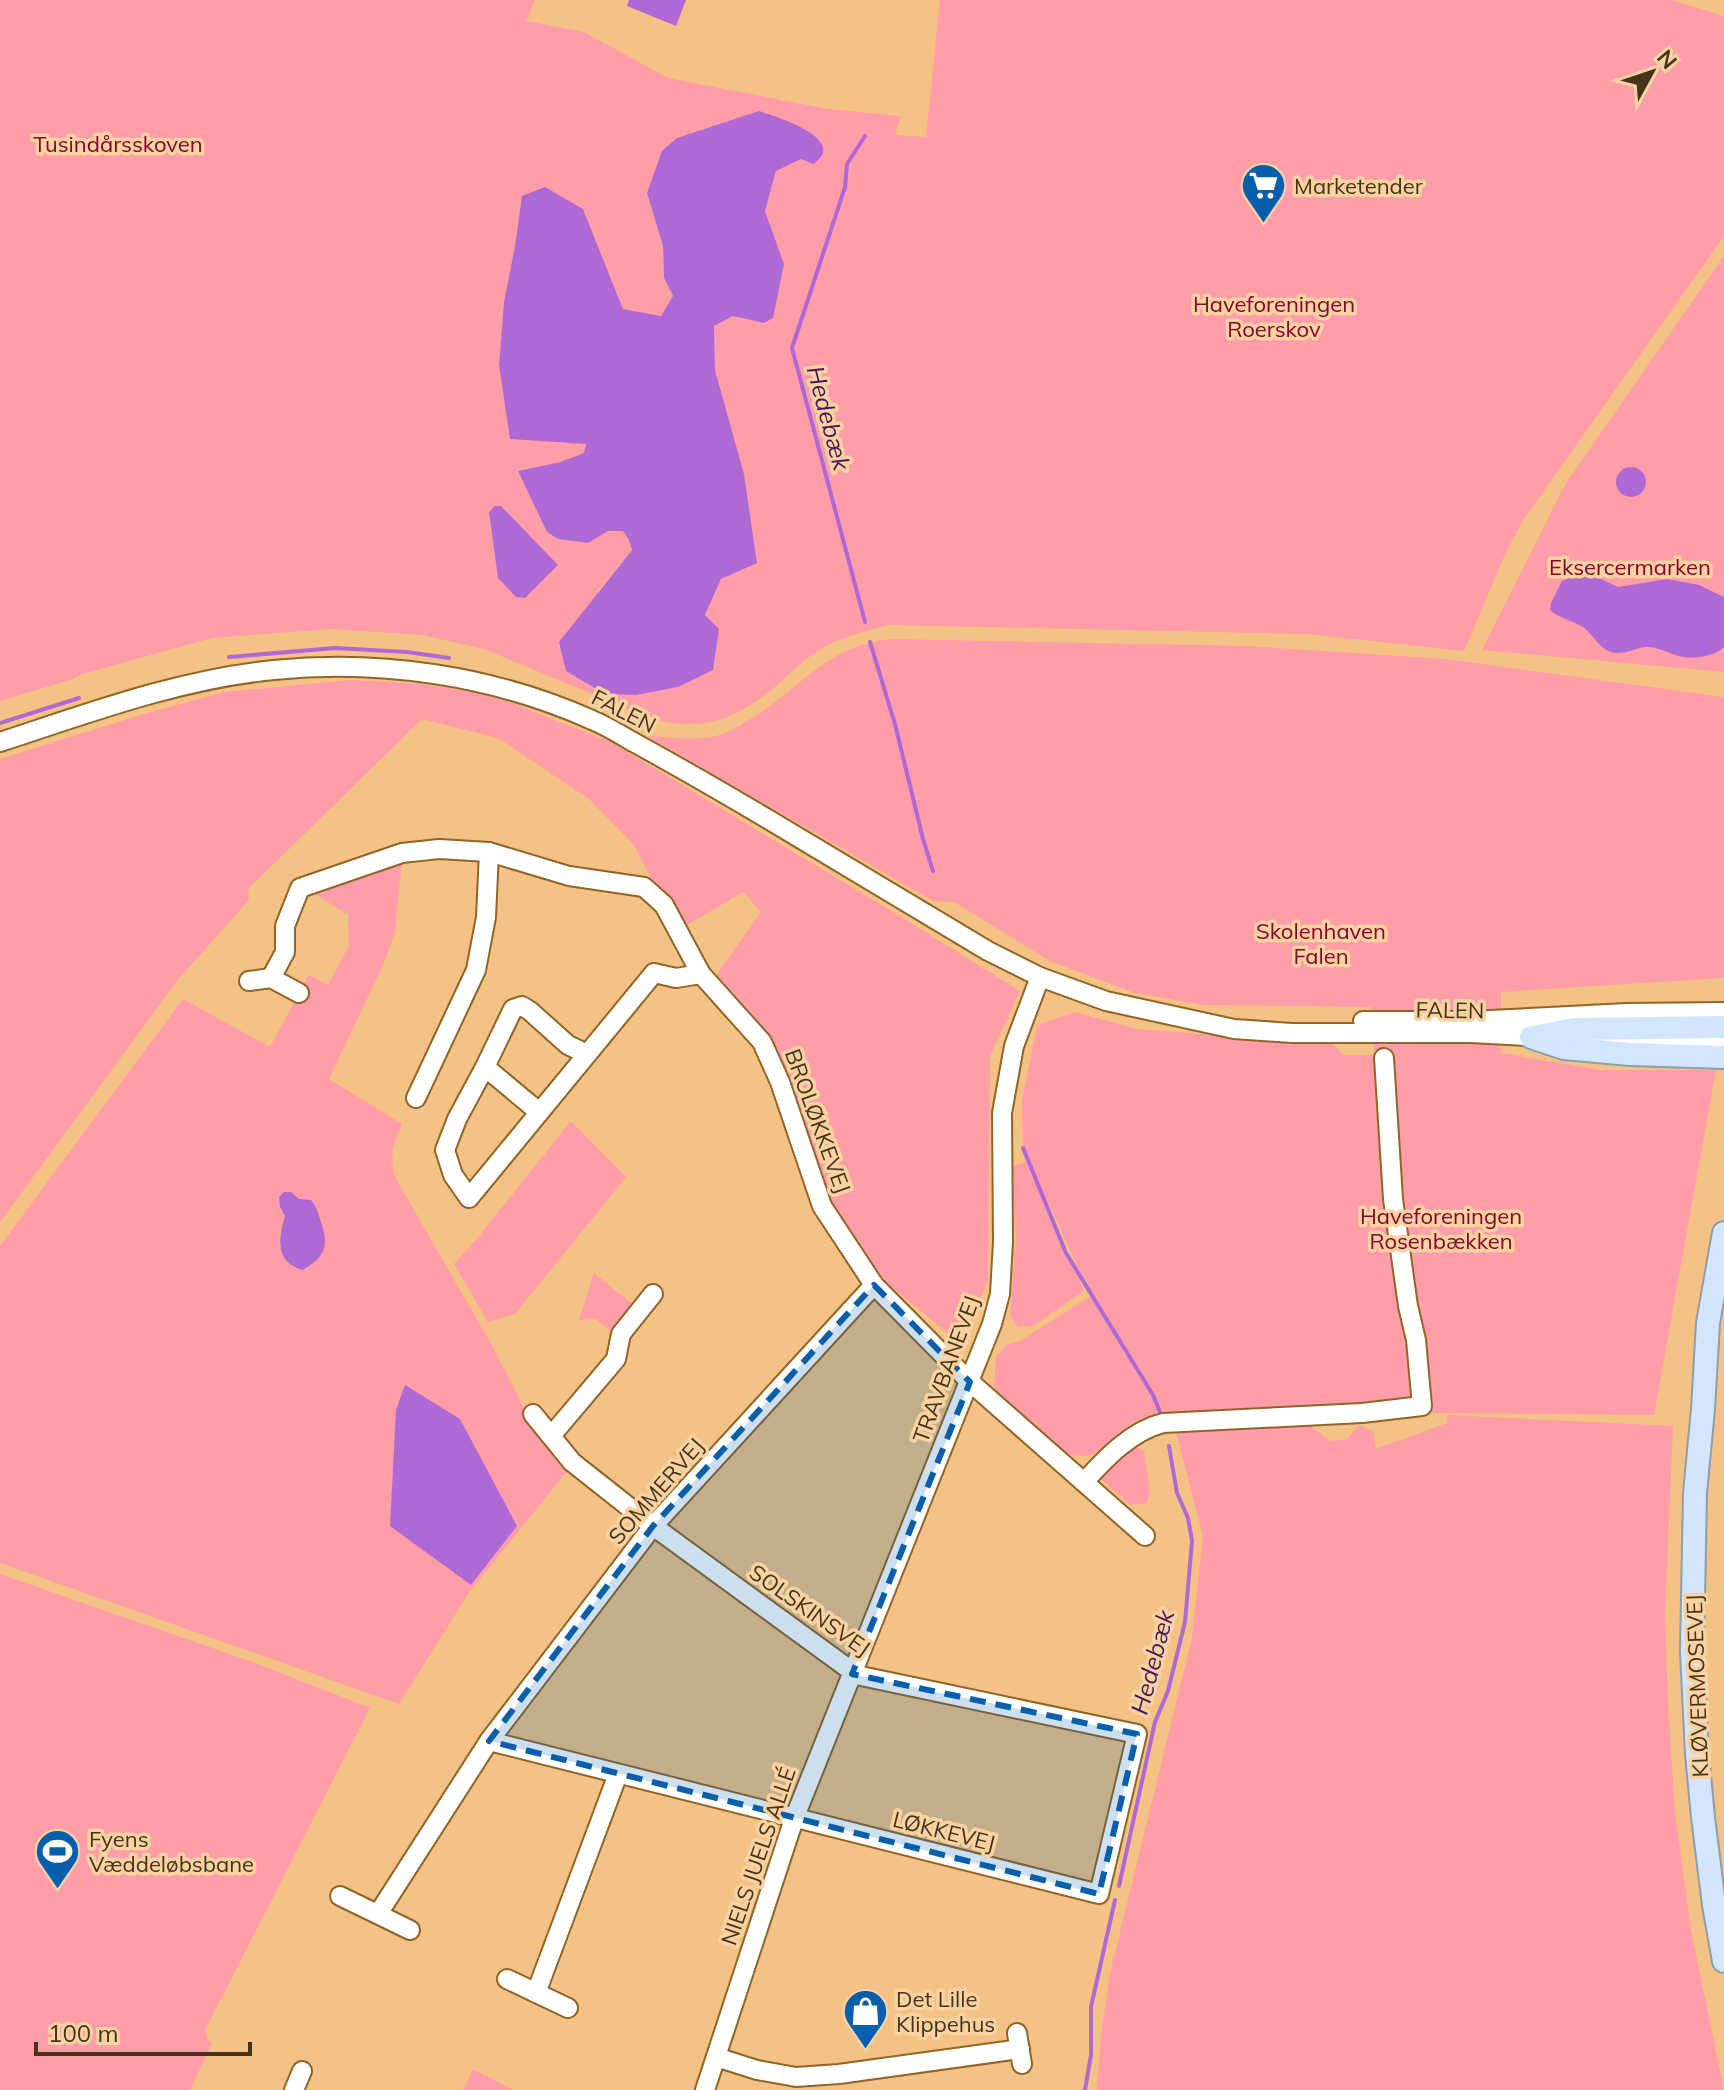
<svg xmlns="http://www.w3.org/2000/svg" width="1724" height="2090" viewBox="0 0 1724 2090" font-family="Mulish,sans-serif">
	<rect width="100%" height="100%" fill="#f3c284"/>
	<g fill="#ff9da8" fill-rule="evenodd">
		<path d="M0,0H535L526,21L584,32L668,78L828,109L901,116L895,135L926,137L940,0H1671L1724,16V236L1524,519L1506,552L1464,651L1308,634L888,625C864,632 840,637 819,650C803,660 790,674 776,686C737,718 701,734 650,718L484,649L422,635L331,629L212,638L79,675L76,678L0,701ZM824,150L801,159L776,171L765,211L784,264L764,323L733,316L714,326L715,370L744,474L757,562L721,579L705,616L597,592L632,550L629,540L623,531H608L588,543L558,539L548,532L518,471L560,462L584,453L586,444L510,438L499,365L504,302L515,246L522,197L583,209L623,309L661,316L673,296L664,278L663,246L647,193Z"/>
		<path d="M1724,256V672L1482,650L1566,483Z"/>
		<path d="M893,639L1248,646L1445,659L1724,697V978L1501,992V1053L1600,1070H1716L1654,1415L1431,1413L1171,1430L1160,1412C1150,1416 1138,1419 1130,1425C1105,1443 1101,1462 1067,1454L994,1388L996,1357L1008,1344L1020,1341L1091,1296L1023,1148L1022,1101L1037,1027L1042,1023L1075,1012L1137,1029L1333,1044L1343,1055H1374L1371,1007L1203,1005L1135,993L1050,961L954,902L933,901L647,736C669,737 694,741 716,736C728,733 739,726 749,720C802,688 827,644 893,639Z"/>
		<path d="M351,680L423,684L494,696L611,742L903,918L1020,991L990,1056L988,1280L965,1338L955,1339L889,1285L844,1226L816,1169L788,1076L767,1036L715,977L761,912L743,892L684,927L668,895L651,878L634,845L589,799L498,738L422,719L248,889L249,900L177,981L0,1222V759L144,714L224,692Z"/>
		<path d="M402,860L395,932L384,963L329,1079L402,1124C392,1146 390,1154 395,1177L494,1349L532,1423L568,1470L470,1591L399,1704L0,1563V1246L183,999L270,1047L309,975L328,985L349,946L348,915L309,890ZM291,1192L299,1199L296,1268C275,1253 277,1239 285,1216L280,1207L279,1197Z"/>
		<path d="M571,1121L626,1177L515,1314L488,1322L454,1264L479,1236Z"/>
		<path d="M1026,1162L1084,1291L1033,1326L1018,1327L1010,1316L1016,1237L1010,1167Z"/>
		<path d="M594,1273L636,1307L614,1334L596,1319L579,1320Z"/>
		<path d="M1447,1415L1673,1426L1665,1614L1668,1704L1675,1812L1691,1930L1724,2090H1097L1101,2036L1110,1973L1192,1638L1203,1536L1176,1432L1307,1423L1330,1441L1347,1439L1359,1425L1373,1431L1376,1449L1447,1423Z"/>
		<path d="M1134,1446L1144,1450L1150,1492L1147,1503L1130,1505L1101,1479L1108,1467Z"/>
		<path d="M0,1574L258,1664L370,1708L205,2030L207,2039L212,2043L190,2090H0Z"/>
		<path d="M473,2069L513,2090H463Z"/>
	</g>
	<g fill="#af69d4">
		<path d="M629,0H686L676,26L627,6Z"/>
		<path d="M759,111C777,117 850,139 813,164L801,159L776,171L765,211L784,264L773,318L764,323L733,316L714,326L715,370L744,474L757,563L721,579L705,615L719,629L713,670L678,687L636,695L605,694L566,671L559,642L632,550L629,540L623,531H608L588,543L558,539L547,532L518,471L560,462L584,453L586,444L510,439L499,365L504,302L515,246L522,196L545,187L583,209L623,309L661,316L673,296L664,278L663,246L647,193L662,151L677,138Z"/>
		<circle cx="1631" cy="482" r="15"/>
		<path d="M495,506H501L558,565L525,598L516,597L498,578L489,512Z"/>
		<path d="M1576,576L1597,577L1618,587L1667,579L1699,585L1724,597V647C1715,656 1696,659 1683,657C1671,655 1660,647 1647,647C1637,647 1627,654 1617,653C1600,652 1594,635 1583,627C1572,620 1560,619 1550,610L1551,603L1562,581Z"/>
		<path d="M284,1192H291L299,1199L311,1200C317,1207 319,1216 322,1225C329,1248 324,1257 303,1270C275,1263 278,1238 285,1216L280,1207L279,1197Z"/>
		<path d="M405,1385L460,1419L517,1526L471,1585L390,1526L396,1410Z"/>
	</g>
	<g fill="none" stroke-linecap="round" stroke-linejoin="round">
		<g stroke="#af69d4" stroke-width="4">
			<path d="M865,136L847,164L845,187L792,348L865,622"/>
			<path d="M870,642L895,724L923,839L933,871"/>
			<path d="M229,657L335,648L407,652L449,658"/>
			<path d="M0,723L79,698"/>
			<path d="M1023,1148L1066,1253L1153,1395L1160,1412"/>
			<path d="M1119,1886L1155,1722L1168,1691L1185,1622L1192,1541L1188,1518L1177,1493L1169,1446"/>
			<path d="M1085,2090L1091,2055V2007L1115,1900"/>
		</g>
		<defs>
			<g id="minor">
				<path d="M0,742C89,713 180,679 274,670C381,659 494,676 592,720C607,726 621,735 635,743C679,767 722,792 766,818C840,862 914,907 988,951L1040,977L1106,1001L1234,1029L1292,1033H1471L1544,1037"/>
				<path d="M271,978L285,952V926L300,888L402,853L439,849L489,852L569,876L644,887L664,905L701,974L762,1042L780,1082L822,1206L874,1285L970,1382L1145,1536"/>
				<path d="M249,981L271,978L299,993"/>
				<path d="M1363,1021H1470L1627,1013L1724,1012"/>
				<path d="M1585,1039L1724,1043"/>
				<path d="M485,1067L457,1119L445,1150L453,1175L469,1198L654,973L676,978L701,974"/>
				<path d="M416,1098L476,970L486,917L489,852"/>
				<path d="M539,1112L485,1067L513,1009L522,1006L530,1011L568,1045L587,1054"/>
				<path d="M551,1436L616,1359L621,1334L653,1294"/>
				<path d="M1084,1482C1105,1459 1131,1431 1163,1423L1362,1413L1422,1406L1416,1340L1408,1306L1393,1199L1384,1058"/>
				<path d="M489,1741L653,1526L874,1285"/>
				<path d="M340,1896L410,1930"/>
				<path d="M378,1914L489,1741L1099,1894L1137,1734L861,1676L853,1672L653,1526L572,1462L533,1414"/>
				<path d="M507,1979L568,2008"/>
				<path d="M536,1993L618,1774"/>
				<path d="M1017,2033L1022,2064"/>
				<path d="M716,2057L757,2070L796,2077L839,2074L1020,2049"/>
				<path d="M294,2090L302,2071"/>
				<path d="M705,2090L794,1819L992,1324L1000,1294L1003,1242L1002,1113L1014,1046L1040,977"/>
			</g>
			<g id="major">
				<path d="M1531,1037L1564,1048L1630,1054L1724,1057"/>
				<path d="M1533,1037L1574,1029L1724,1027"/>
				<path d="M1724,1233L1708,1323L1703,1409L1695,1493L1692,1652L1697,1754L1703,1817L1714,1905L1724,1961"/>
			</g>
		</defs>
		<use href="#minor" stroke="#916525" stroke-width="22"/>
		<use href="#major" stroke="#8f9dad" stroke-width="26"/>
		<use href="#minor" stroke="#fff" stroke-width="18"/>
		<use href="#major" stroke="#d3e6fd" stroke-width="22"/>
	</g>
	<path fill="#075eac" fill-opacity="0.2" stroke="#075eac" stroke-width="6" stroke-dasharray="16 10" stroke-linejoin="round" d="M874,1285L970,1382L852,1674L1137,1734L1099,1894L489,1741L653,1526Z"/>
	<defs>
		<symbol id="supermarket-pin" viewBox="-11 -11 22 30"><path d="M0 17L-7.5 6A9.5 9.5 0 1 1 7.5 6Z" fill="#075eac" stroke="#f9d2a1"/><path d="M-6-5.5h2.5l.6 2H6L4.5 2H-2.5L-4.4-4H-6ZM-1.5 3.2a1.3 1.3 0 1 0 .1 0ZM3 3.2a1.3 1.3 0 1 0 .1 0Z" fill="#fff"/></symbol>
		<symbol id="stadium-pin" viewBox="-11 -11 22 30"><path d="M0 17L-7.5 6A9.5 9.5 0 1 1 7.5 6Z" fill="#075eac" stroke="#f9d2a1"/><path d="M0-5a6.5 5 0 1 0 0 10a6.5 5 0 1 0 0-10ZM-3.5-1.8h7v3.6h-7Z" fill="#fff"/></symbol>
		<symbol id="shop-pin" viewBox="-11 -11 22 30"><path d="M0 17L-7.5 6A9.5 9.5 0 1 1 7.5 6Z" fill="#075eac" stroke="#f9d2a1"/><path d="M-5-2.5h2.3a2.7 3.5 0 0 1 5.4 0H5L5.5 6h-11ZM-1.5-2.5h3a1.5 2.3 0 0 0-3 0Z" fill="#fff"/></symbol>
	</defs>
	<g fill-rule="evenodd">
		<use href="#supermarket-pin" x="1238" y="160" width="51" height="69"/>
		<use href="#stadium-pin" x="32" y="1826" width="51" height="69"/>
		<use href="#shop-pin" x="840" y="1986" width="51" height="69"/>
	</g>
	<g text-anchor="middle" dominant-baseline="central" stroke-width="7" stroke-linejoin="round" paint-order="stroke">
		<g font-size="22" fill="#88032f" stroke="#f9d2a1">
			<text x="118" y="144">Tusindårsskoven</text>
			<text x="1274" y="304">Haveforeningen<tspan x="1274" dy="25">Roerskov</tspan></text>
			<text x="1630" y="567">Eksercermarken</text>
			<text x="1321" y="931">Skolenhaven<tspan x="1321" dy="25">Falen</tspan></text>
			<text x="1441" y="1216">Haveforeningen<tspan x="1441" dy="25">Rosenbækken</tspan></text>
		</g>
		<g font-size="22" fill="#473319" stroke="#f9d2a1" text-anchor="start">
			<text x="1294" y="186">Marketender</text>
			<text x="89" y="1839">Fyens<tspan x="89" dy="25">Væddeløbsbane</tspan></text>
			<text x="896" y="1999">Det Lille<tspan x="896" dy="25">Klippehus</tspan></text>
		</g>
		<g font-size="22" fill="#473319" stroke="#f9d2a1">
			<text transform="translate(624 711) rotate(27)">FALEN</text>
			<text transform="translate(1450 1010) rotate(1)">FALEN</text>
			<text transform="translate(818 1121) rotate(70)">BROLØKKEVEJ</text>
			<text transform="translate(946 1369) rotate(-70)">TRAVBANEVEJ</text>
			<text transform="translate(656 1491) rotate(-49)">SOMMERVEJ</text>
			<text transform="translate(810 1610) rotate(35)">SOLSKINSVEJ</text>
			<text transform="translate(1697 1686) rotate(-92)">KLØVERMOSEVEJ</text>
			<text transform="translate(944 1831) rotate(14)">LØKKEVEJ</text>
			<text transform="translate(758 1856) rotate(-71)">NIELS JUELS ALLÉ</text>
		</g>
		<g font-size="24" font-style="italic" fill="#44165a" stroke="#f9d2a1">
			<text transform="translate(829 418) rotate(75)">Hedebæk</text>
			<text transform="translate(1152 1662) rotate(-75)">Hedebæk</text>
		</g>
	</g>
	<g transform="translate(1652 72) rotate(50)" stroke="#f9d2a1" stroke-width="6" paint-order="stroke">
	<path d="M0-6L14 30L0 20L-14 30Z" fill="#473319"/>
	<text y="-12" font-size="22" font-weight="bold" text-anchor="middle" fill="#473319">N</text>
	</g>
	<path d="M36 2042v12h214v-12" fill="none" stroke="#473319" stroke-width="4"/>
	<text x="48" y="2042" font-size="24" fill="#473319" stroke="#f9d2a1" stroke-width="6" paint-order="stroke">100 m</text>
</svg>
